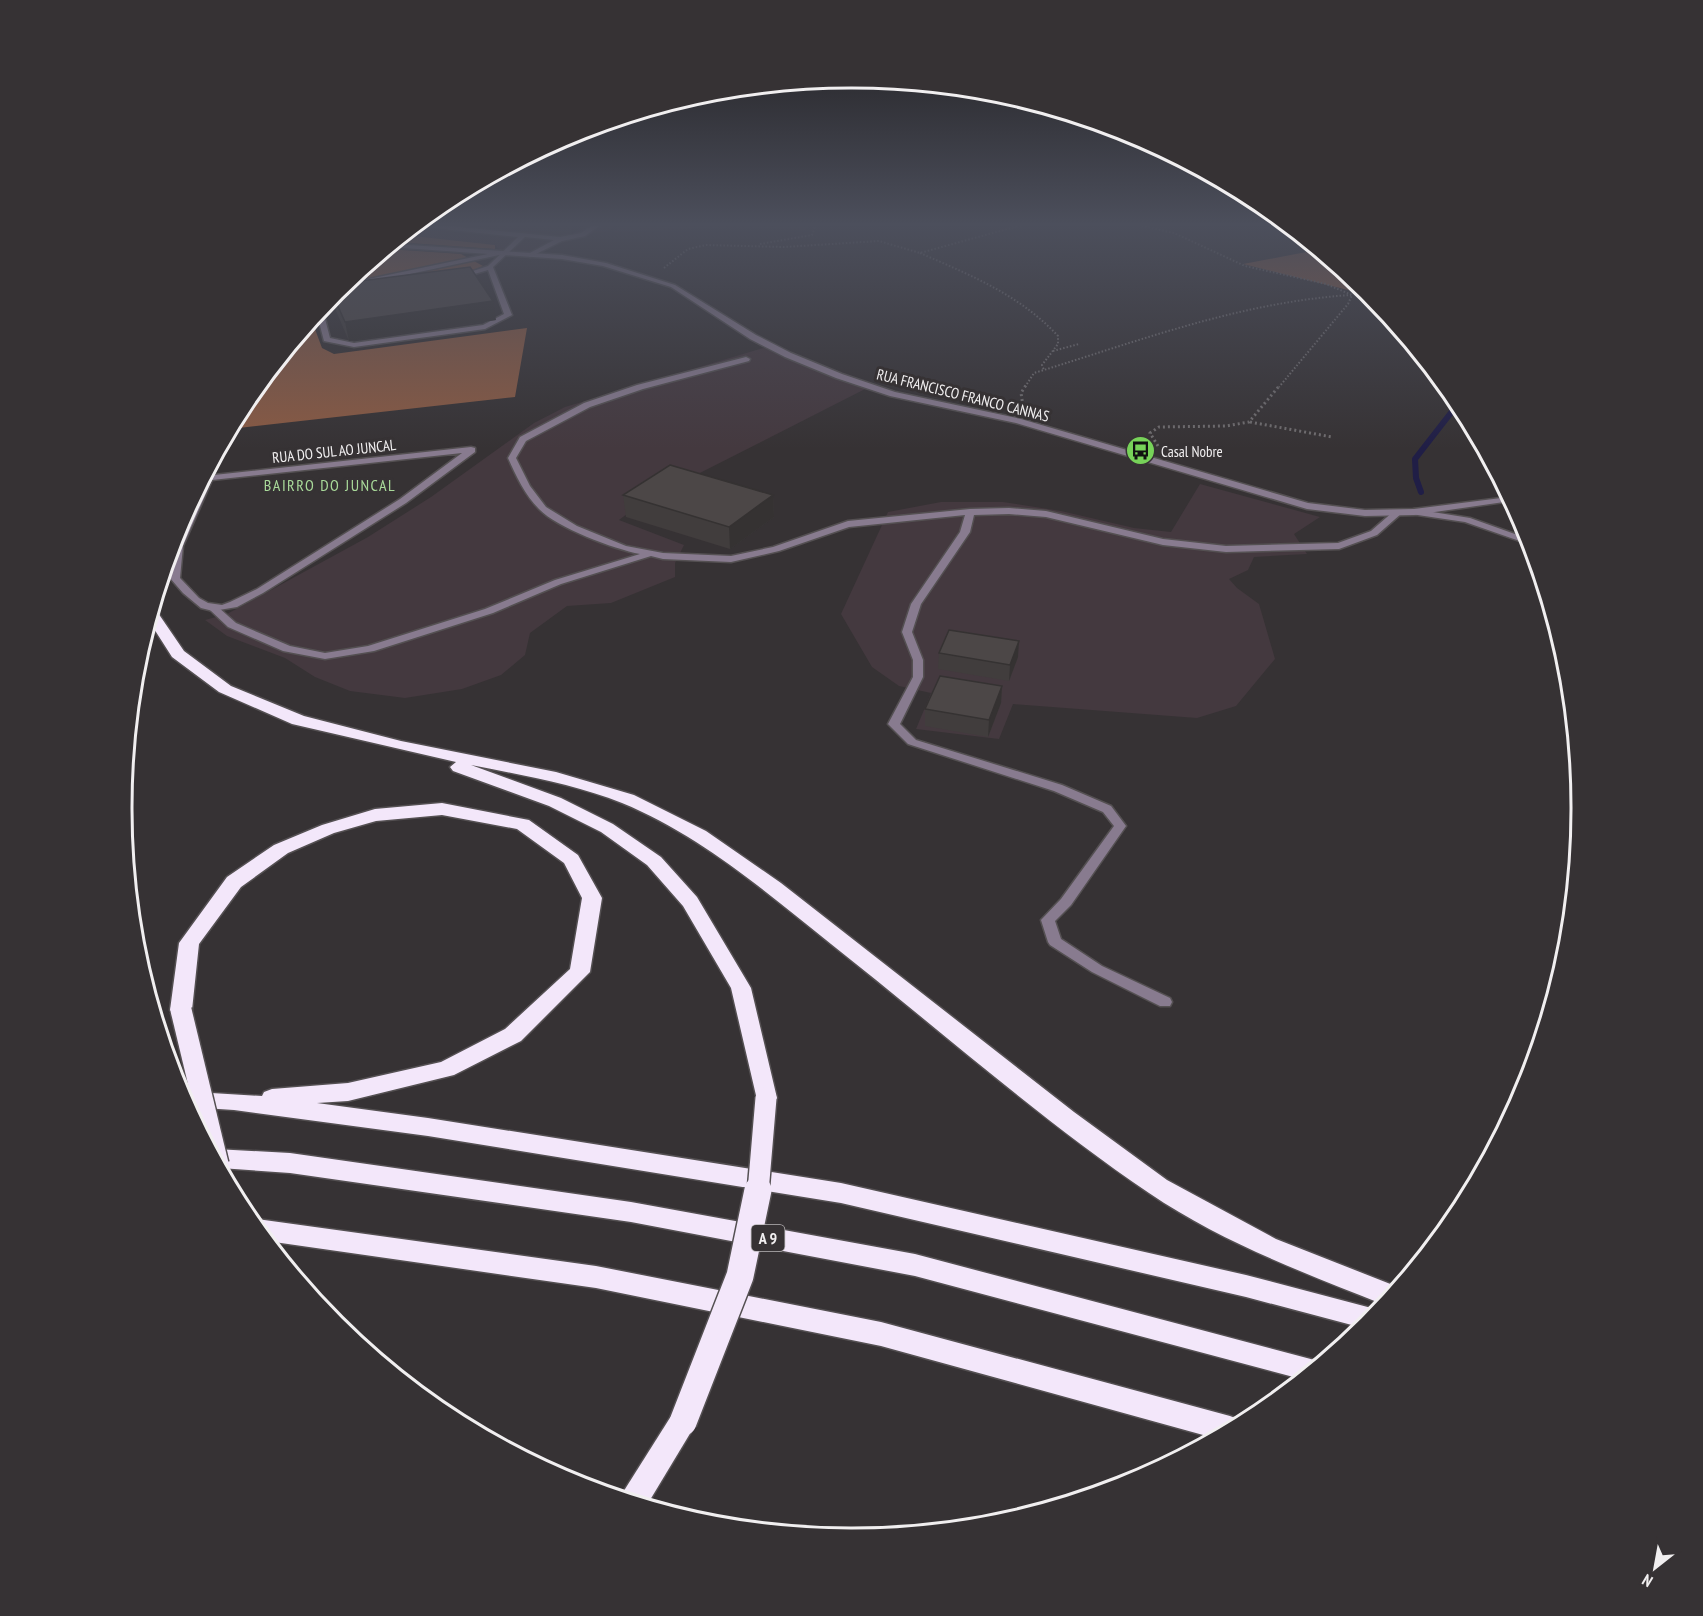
<svg xmlns="http://www.w3.org/2000/svg" width="1703" height="1616" viewBox="0 0 1703 1616" font-family="'PT Sans Narrow',sans-serif">
	<rect width="100%" height="100%" fill="#363234"/>
	<g fill="#44393f">
		<path d="M419,223H619L608,231L560,239L530,255L502,253L495,245L404,235Z"/>
		<path d="M625,223H809L805,230L735,227L613,232Z"/>
		<path d="M770,346L871,386L688,479L664,486L619,520L684,545L675,563V577L611,603L567,606L530,633L525,655L501,675L462,689L405,698L350,691L315,677L285,658L227,636L205,620L227,614L368,537L431,497L534,423L565,407Z"/>
		<path d="M1200,484L1320,517L1294,534L1307,554L1254,557L1248,570L1229,579L1237,588L1259,604L1275,659L1236,706L1197,718L1013,704L999,739L916,729L931,693L899,686L872,667L841,614L888,512L941,502H1003L1061,511L1134,528L1171,532Z"/>
	</g>
	<g fill="#8a5a43">
		<path d="M404,235L495,245V249L396,242Z"/>
		<path d="M387,249L461,254L483,266L465,274L348,289L332,296Z"/>
		<path d="M1317,250L1365,290L1352,291L1243,264Z"/>
		<path d="M312,321L322,348L334,354L527,328L515,397L230,429L245,402Z"/>
	</g>
	<g fill="none" stroke-linecap="round" stroke-linejoin="round">
		<path stroke="#201e46" stroke-width="6" d="M1421,492L1416,478L1415,459L1457,405V400"/>
		<defs>
			<g id="service">
				<path d="M419,223L560,237L581,233L596,223H603L585,236L562,241L530,257L527,255L528,254L554,240L525,237L493,267L512,315L485,329L354,347L324,341L317,314L321,309L323,311L330,338L354,343L483,325L504,314L488,270L461,278L458,276L488,266L518,237L415,226Z"/>
				<path d="M746,357L750,359L749,361L643,389L590,407L526,441L516,458L530,486L546,507L577,526L626,546L663,553L731,556L773,547L848,521L970,509L1009,508L1046,511L1163,539L1226,546L1338,543L1371,531L1394,511L1397,510L1402,513L1377,535L1339,549L1226,552L1163,545L1046,517L1009,514L974,515L970,532L921,604L912,632L923,660V677L900,724L916,740L1062,785L1111,806L1126,826L1071,905L1055,921L1061,939L1102,966L1170,998L1172,1002L1170,1006H1160L1092,972L1050,945L1048,942L1041,920L1061,899L1114,826L1103,812L1054,791L908,744L888,724L913,677V660L902,632L911,604L960,532L965,515L849,527L779,551L731,562L663,559L651,556L561,584L493,613L374,651L325,659L283,651L228,627L209,609L214,606L218,607L236,623L290,646L325,653L368,646L485,609L555,580L640,554C614,549 557,528 539,509C525,495 516,476 508,458L520,437L584,403L637,385Z"/>
			</g>
			<g id="minor">
				<path d="M502,251L504,252V254L339,289L345,284Z"/>
				<path d="M471,447L475,448V452L406,503L263,593L237,607L213,611L201,608L183,593L170,578L173,546L211,466L214,468V475ZM462,453L400,499L257,589L230,602L222,605L208,603L199,598L180,578L183,546L212,480Z"/>
				<path d="M1414,509L1470,518L1529,539L1531,545L1465,522L1411,514V510Z"/>
			</g>
			<path id="tertiary" d="M393,244L562,255L606,263L675,285L756,335L791,353L842,374L895,392L1021,419L1308,503L1365,510L1414,509L1509,497L1511,501L1414,515L1365,516L1307,509L1016,423L890,396L836,378L785,357L750,339L671,287L603,266L562,259L389,247Z"/>
			<g id="motorway">
				<path d="M153,609L156,610L184,651L231,686L304,716L401,741L556,772L634,795L706,831L781,883L1074,1112L1167,1180L1276,1239L1398,1287L1382,1304C1302,1272 1221,1242 1149,1193C1040,1119 935,1026 831,944C766,892 700,835 622,803C574,784 521,775 471,765L561,798L613,824L661,857L697,897L751,988L777,1098L774,1104L766,1107L758,1104L731,988L683,906L647,865L601,832L549,806L453,771L450,767L456,762L292,724L219,692L172,657L149,621Z"/>
				<path d="M442,803L529,820L578,855L602,898L590,972L521,1041L454,1075L348,1101L317,1103L428,1118L841,1183L1246,1275L1379,1310L1363,1328L1246,1297L841,1203L428,1136L234,1110L188,1107L179,1091L262,1096L264,1092L272,1089L348,1083L441,1062L505,1029L570,969L582,898L564,863L517,829L442,815L376,821L334,833L288,853L241,887L199,944L192,1010L188,1015L181,1018L174,1015L170,1010L179,943L227,877L274,845L322,825L375,809Z"/>
				<path d="M215,1149L290,1153L631,1202L915,1254L1322,1362L1301,1379L915,1276L631,1222L290,1173L220,1168L211,1150Z"/>
				<path d="M257,1219L596,1266L881,1322L1230,1416L1240,1420L1241,1423L1214,1438L881,1346L596,1288L267,1241L251,1221Z"/>
				<path d="M683,1409L693,1413L697,1422L647,1505L620,1497L673,1413Z"/>
			</g>
		</defs>
		<use href="#service" stroke="#545052" stroke-width="3"/>
		<use href="#minor" stroke="#545052" stroke-width="3"/>
		<use href="#tertiary" stroke="#545052" stroke-width="3"/>
		<use href="#motorway" stroke="#545052" stroke-width="3"/>
		<g stroke="#706d6f" stroke-width="2" stroke-dasharray="1.5 2" stroke-linecap="butt">
			<path d="M1128,223L1174,233L1245,266L1326,284L1352,295L1348,304L1279,387"/>
			<path d="M760,244L812,235L816,223"/>
			<path d="M920,253C970,275 1020,295 1058,336V344L1042,365L1044,370"/>
			<path d="M664,268L688,249L706,245L784,247L879,241L920,253L1029,223"/>
			<path d="M1053,351L1079,344"/>
			<path d="M1025,387L1034,373C1139,341 1241,302 1351,295"/>
		</g>
		<g stroke="#706d6f" stroke-width="3" stroke-dasharray="2 3" stroke-linecap="butt">
			<path d="M1023,406L1021,393L1026,385"/>
			<path d="M1250,422L1332,437"/>
			<path d="M1158,446L1150,433L1159,427L1226,426L1249,422L1280,385"/>
		</g>
		<use href="#service" fill="#887b8f" fill-rule="evenodd"/>
		<use href="#minor" fill="#887b8f" fill-rule="evenodd"/>
		<use href="#tertiary" fill="#887b8f" fill-rule="evenodd"/>
		<use href="#motorway" fill="#f3e7fa" fill-rule="evenodd"/>
		<defs>
			<g id="motorway-bridge-far1">
				<path d="M181,1010L218,1164"/>
				<path d="M758,1192L766,1098"/>
			</g>
			<path id="motorway-bridge" d="M683,1422L740,1276L758,1190"/>
		</defs>
		<use href="#motorway-bridge-far1" stroke="#545052" stroke-width="24" stroke-linecap="butt"/>
		<use href="#motorway-bridge" stroke="#545052" stroke-width="30" stroke-linecap="butt"/>
		<use href="#motorway-bridge-far1" stroke="#f3e7fa" stroke-width="21"/>
		<use href="#motorway-bridge" stroke="#f3e7fa" stroke-width="27"/>
	</g>
	<g fill="#413d3d">
		<path d="M464,223H586L572,234Z"/>
		<path d="M336,292L496,320L349,341L333,304L332,296Z"/>
		<path d="M623,495H773L774,517L730,549L626,517Z"/>
		<path d="M939,653L1018,657L1009,681L938,669Z"/>
		<path d="M1002,686L1001,703L988,737L925,726V709Z"/>
	</g>
	<g fill="#353232">
		<path d="M571,223H586L572,234Z"/>
		<path d="M493,301L496,320L349,341L345,322Z"/>
		<path d="M773,495L774,517L730,549L729,527Z"/>
		<path d="M1019,641L1018,657L1009,681L1010,665Z"/>
		<path d="M1002,686L1001,703L988,737L989,720Z"/>
	</g>
	<g fill="#4c4747" stroke="#353232" stroke-width="1.5">
		<path d="M470,267L493,301L345,322L333,295L345,283Z"/>
		<path d="M670,465L773,495L729,527L623,495Z"/>
		<path d="M949,630L1019,641L1010,665L939,653Z"/>
		<path d="M940,676L1002,686L989,720L925,709Z"/>
	</g>
	<linearGradient id="sky" x2="0" y2="1"><stop stop-color="#1e1c1d"/><stop offset="0.5" stop-color="#4c4f5c"/><stop offset="1" stop-color="#4c4f5c" stop-opacity="0"/></linearGradient>
	<rect width="1703" height="449" fill="url(#sky)"/>
	<defs>
		<symbol id="bus-disc" viewBox="-11 -11 22 22"><circle r="9.5" fill="#77d259" stroke="#363234"/><path d="M-5-6H5V4H4V6H2V4H-2V6H-4V4H-5ZM-3.5-4V0h7V-4ZM-3.5 1.2v1.5H-2V1.2ZM2 1.2v1.5H3.5V1.2Z" fill="#111"/></symbol>
	</defs>
	<g fill-rule="evenodd">
		<use href="#bus-disc" x="1124" y="434" width="33" height="33"/>
	</g>
	<g text-anchor="middle" dominant-baseline="central" stroke-width="6" stroke-linejoin="round" paint-order="stroke">
		<g font-size="15" fill="#f1eff0" stroke="#363234">
			<text transform="translate(963 395) rotate(14)">RUA FRANCISCO FRANCO CANNAS</text>
			<text transform="translate(334 451) rotate(-6)">RUA DO SUL AO JUNCAL</text>
		</g>
		<g font-size="15" fill="#f1eff0" stroke="#363234" text-anchor="start">
			<text x="1161" y="451">Casal Nobre</text>
		</g>
		<g font-size="16" letter-spacing="1.5" fill="#a9da9a" stroke="#363234">
			<text x="330" y="485">BAIRRO DO JUNCAL</text>
		</g>
		<rect fill="#363234" stroke="#b9b6b8" stroke-width="1.5" x="751.5" y="1225" width="33" height="26" rx="4.5"/>
		<g font-size="16" font-weight="bold" fill="#f1eff0">
			<text x="768" y="1238">A 9</text>
		</g>
	</g>
	<path d="M0 0H1703V1616H0ZM851 88H852A719 719 0 0 1 1571 807V809A719 719 0 0 1 852 1528H851A719 719 0 0 1 132 809V807A719 719 0 0 1 851 88Z" fill="#363234" fill-rule="evenodd"/>
	<path fill="none" stroke="#f1eff0" stroke-width="3" d="M851 88H852A719 719 0 0 1 1571 807V809A719 719 0 0 1 852 1528H851A719 719 0 0 1 132 809V807A719 719 0 0 1 851 88Z"/>
	<g transform="translate(1655 1568) rotate(211)" stroke="#363234" stroke-width="4.5" paint-order="stroke">
	<path d="M0-4.5L10 22L0 15L-10 22Z" fill="#f1eff0"/>
	<text y="-9" font-size="16" font-weight="bold" text-anchor="middle" fill="#f1eff0">N</text>
	</g>
</svg>
